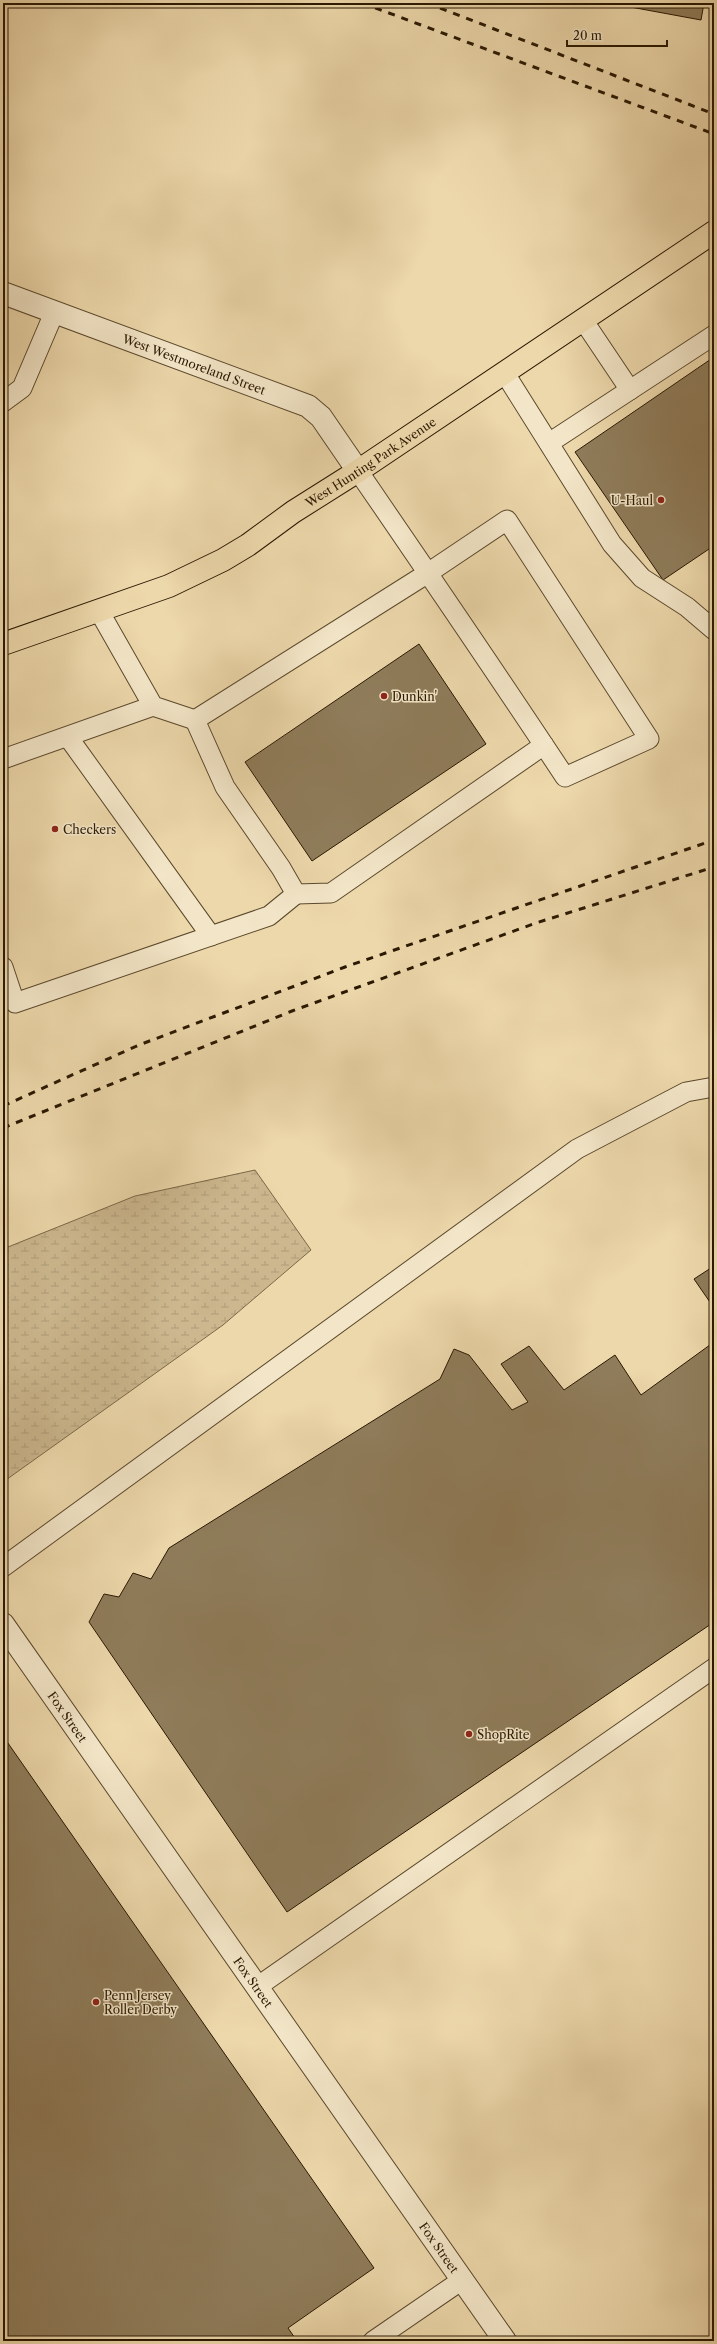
<svg xmlns="http://www.w3.org/2000/svg" width="717" height="2344" viewBox="0 0 717 2344" font-family="'Libre Caslon Text',serif">
	<defs>
		<pattern id="wetland-marsh" width="20" height="14" patternUnits="userSpaceOnUse"><rect width="20" height="14" fill="#ccb78e"/><path d="M1 5h8M5 5V1M11 12h8M15 12V8" fill="none" stroke="#af9d79"/></pattern>
	</defs>
	<rect width="100%" height="100%" fill="#edd8ab"/>
	<filter id="stains"><feTurbulence type="fractalNoise" baseFrequency=".005" numOctaves="4"/><feColorMatrix values="0 0 0 0 .2 0 0 0 0 .09 0 0 0 0 .02 0 0 0 .5 -.17"/></filter>
	<radialGradient id="worn" r=".72"><stop offset=".6" stop-color="#630" stop-opacity="0"/><stop offset="1" stop-color="#630" stop-opacity=".3"/></radialGradient>
	<path fill="url(#wetland-marsh)" stroke="#7b6848" d="M255,1170L311,1250L223,1325L3,1482V1249L135,1196Z"/>
	<g fill="#8f7c5a" stroke="#2a1802">
		<path d="M625,3H704L701,20L625,6Z"/>
		<path d="M714,357V551L712,547L663,580L575,452Z"/>
		<path d="M419,644L486,744L312,861L245,762Z"/>
		<path d="M714,1266V1308L694,1279Z"/>
		<path d="M714,1342V1622L287,1912L89,1622L104,1594L119,1597L133,1573L151,1579L169,1548L440,1379L454,1349L469,1355L512,1410L528,1402L501,1364L529,1346L564,1390L615,1355L641,1395Z"/>
		<path d="M3,1736L374,2268L288,2328L297,2341H3Z"/>
	</g>
	<g fill="none" stroke-linecap="round" stroke-linejoin="round">
		<defs>
			<g id="service">
				<path d="M583,320L630,390"/>
				<path d="M504,372L612,544L642,578L687,607L714,630"/>
				<path d="M3,402L22,388L54,313"/>
				<path d="M549,443L714,335"/>
				<path d="M358,471C428,573 497,674 565,777L649,739L507,520L428,573L195,720L225,787L281,868L296,894L331,893L544,745"/>
				<path d="M99,611L153,706L195,720"/>
				<path d="M68,737L211,936"/>
				<path d="M3,759L153,706"/>
				<path d="M3,967L15,1003L269,916L296,894"/>
				<path d="M3,1567L577,1149L686,1092L714,1087"/>
				<path d="M257,1987L714,1668"/>
				<path d="M373,2341L462,2280"/>
			</g>
			<g id="minor">
				<path id="s1" d="M3,293L308,406L321,417L358,471"/>
			</g>
			<g id="tertiary">
				<path id="s2" d="M3,1624L505,2341"/>
			</g>
			<g id="primary">
				<path id="s3" d="M3,644L169,586L223,560L248,545L293,512L358,471L714,232"/>
			</g>
		</defs>
		<use href="#service" stroke="#5b482c" stroke-width="21"/>
		<use href="#minor" stroke="#5b482c" stroke-width="24"/>
		<use href="#tertiary" stroke="#5b482c" stroke-width="24"/>
		<use href="#primary" stroke="#2a1802" stroke-width="24"/>
		<use href="#service" stroke="#f3e6c8" stroke-width="19"/>
		<use href="#minor" stroke="#f3e6c8" stroke-width="22"/>
		<use href="#tertiary" stroke="#f3e6c8" stroke-width="22"/>
		<use href="#primary" stroke="#edd8ab" stroke-width="22"/>
		<g stroke="#2a1802" stroke-width="3" stroke-dasharray="7 7" stroke-linecap="butt">
			<path d="M362,3L714,134"/>
			<path d="M427,3L714,114"/>
			<path d="M3,1106L139,1045L345,967L714,840"/>
			<path d="M3,1128L292,1011L536,923L714,867"/>
		</g>
	</g>
	<g fill="#8f2418" stroke="#f3e6c8" stroke-width="1.5">
		<circle cx="661" cy="500" r="4"/>
		<circle cx="384" cy="696" r="4"/>
		<circle cx="55" cy="829" r="4"/>
		<circle cx="469" cy="1734" r="4"/>
		<circle cx="96" cy="2002" r="4"/>
	</g>
	<g text-anchor="middle" dominant-baseline="central" stroke-width="3" stroke-linejoin="round" paint-order="stroke">
		<g font-size="12" fill="#2a1802" stroke="#f3e6c8">
			<text stroke="none"><textPath href="#s1" startOffset="204">West Westmoreland Street</textPath></text>
			<text stroke="none"><textPath href="#s3" startOffset="413">West Hunting Park Avenue</textPath></text>
			<text stroke="none"><textPath href="#s2" startOffset="113">Fox Street</textPath></text>
			<text stroke="none"><textPath href="#s2" startOffset="437">Fox Street</textPath></text>
			<text stroke="none"><textPath href="#s2" startOffset="761">Fox Street</textPath></text>
		</g>
		<g font-size="12" fill="#2a1802" stroke="#f3e6c8" text-anchor="start">
			<text x="653" y="500" text-anchor="end">U-Haul</text>
			<text x="392" y="696">Dunkin'</text>
			<text x="63" y="829">Checkers</text>
			<text x="477" y="1734">ShopRite</text>
			<text x="104" y="1995">Penn Jersey<tspan x="104" dy="14">Roller Derby</tspan></text>
		</g>
	</g>
	<rect width="717" height="2344" fill="none" stroke="#edd8ab" stroke-width="16"/>
	<rect x="4" y="4" width="709" height="2336" fill="none" stroke="#2a1802" stroke-width="2"/>
	<rect x="8" y="8" width="701" height="2328" fill="none" stroke="#2a1802"/>
	<path d="M567 40v6h100v-6" fill="none" stroke="#2a1802" stroke-width="2"/>
	<text x="573" y="40" font-size="12" fill="#2a1802" stroke="#f3e6c8" stroke-width="3" paint-order="stroke">20 m</text>
	<rect width="100%" height="100%" filter="url(#stains)"/>
	<rect width="100%" height="100%" fill="url(#worn)"/>
</svg>
